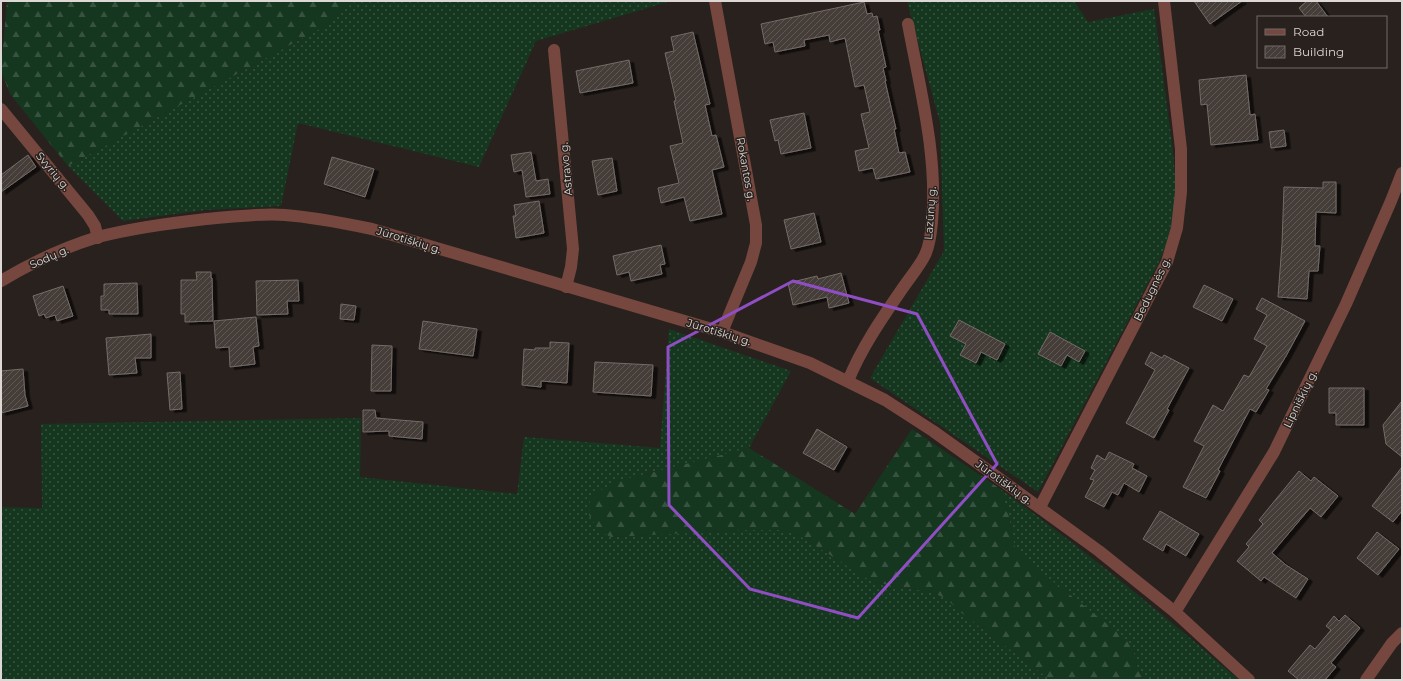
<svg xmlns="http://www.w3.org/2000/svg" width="1403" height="681" viewBox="0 0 1403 681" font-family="Montserrat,sans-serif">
	<defs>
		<pattern id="grass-dots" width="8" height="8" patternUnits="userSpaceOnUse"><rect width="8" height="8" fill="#15371f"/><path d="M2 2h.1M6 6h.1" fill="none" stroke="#37533f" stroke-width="1.8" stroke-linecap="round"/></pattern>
		<pattern id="forest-firs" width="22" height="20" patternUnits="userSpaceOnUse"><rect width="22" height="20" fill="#15371f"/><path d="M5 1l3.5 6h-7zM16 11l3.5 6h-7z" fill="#37533f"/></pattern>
		<pattern id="building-hatch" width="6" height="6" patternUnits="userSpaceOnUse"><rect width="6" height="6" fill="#443c38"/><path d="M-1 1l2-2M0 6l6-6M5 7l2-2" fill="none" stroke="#5f5754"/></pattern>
		<filter id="shadow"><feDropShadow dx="4.5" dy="2.5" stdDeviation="0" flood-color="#0009"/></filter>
	</defs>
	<rect width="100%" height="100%" fill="#28211e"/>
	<g fill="url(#grass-dots)">
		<path d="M355,1H671L536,41L479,167L298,123L281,206L205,210L123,221L68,166L323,27Z"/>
		<path d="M907,1H1074L1088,22L1154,9L1173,151L1176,189L1173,214L1168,241L1158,264L1038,492L870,378L944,251L940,123Z"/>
		<path d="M669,329L791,371L749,448L614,482L611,537L746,530H782L800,536L873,582L905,588L929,591L947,599L959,611L1051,680H804L800,679L648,680H1V507L42,508L41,424L361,418L360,477L517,494L524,437L660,448Z"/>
		<path d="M999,488C1082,548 1162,613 1239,680H1145L1138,669L1133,650L1024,559L1015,548L1008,512Z"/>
	</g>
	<g fill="url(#forest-firs)">
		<path d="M7,1H355L323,27L68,166L10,94L1,71Z"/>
		<path d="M912,429L999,488L1008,512L1015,548L1024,559L1124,637L1133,650L1138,669L1145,680H1051L959,611L947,599L929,591L905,588L873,582L800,536L782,530H746L611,537L599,531L589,515L590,501L598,492L614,482L749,448L855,514Z"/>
		<path d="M653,679H800L804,680H648Z"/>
	</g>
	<g fill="url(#building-hatch)" stroke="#746c68" filter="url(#shadow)">
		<path d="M1194,1H1242L1210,24Z"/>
		<path d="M1307,1H1316L1328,17H1306L1299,8Z"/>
		<path d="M864,2L867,14L872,13L873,17L877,16L880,30H878L886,67L883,68L886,81H885L896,129H894L899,153L905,152L910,172L876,179L873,168L859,171L855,151L869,148L861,114L870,112L864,85L855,87L845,38L830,42L829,35L804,40L805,46L775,52L773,42L765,44L761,24Z"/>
		<path d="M693,32L710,104L705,105L712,136L716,135L724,167L712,170L722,214L690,221L684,197L661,203L658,188L679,183L670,146L683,143L674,101H676L665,53L674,51L671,37Z"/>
		<path d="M629,60L633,83L580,93L576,71Z"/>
		<path d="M1246,75L1250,115L1255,114L1258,140L1211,145L1207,104L1201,105L1199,80Z"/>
		<path d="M804,113L811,148L781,154L778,140L775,141L770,120Z"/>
		<path d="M1284,130L1286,146L1271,148L1269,132Z"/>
		<path d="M531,152L536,181L548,179L550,194L526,197L522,170L514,172L511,155Z"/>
		<path d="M28,155L36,167L1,192V175Z"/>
		<path d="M332,157L374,169L365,197L324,184Z"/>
		<path d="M612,158L617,191L598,195L592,161Z"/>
		<path d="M1323,182H1336V213L1316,212L1315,246H1320L1318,271H1309L1307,299L1278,297L1282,244L1284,187L1323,188Z"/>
		<path d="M539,201L544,233L516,238L513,216H516L514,205Z"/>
		<path d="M814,213L821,242L791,249L784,220Z"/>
		<path d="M661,245L665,264L660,265L662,274L631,281L629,272L617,275L613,256Z"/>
		<path d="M196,272H211V278H212L213,321L185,322V314H181V280H197Z"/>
		<path d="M841,273L849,303L829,308L827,297L793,305L788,283L817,276L818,279Z"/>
		<path d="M298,280L299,301H287L288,314L257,315L256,281Z"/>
		<path d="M137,283L138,314H109V310H101V296H104V284Z"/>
		<path d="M1204,285L1233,299L1222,321L1193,307Z"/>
		<path d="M63,286L73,316L57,321L55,315L46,318L44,314L39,316L33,296Z"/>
		<path d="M1262,298L1305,321L1286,356L1266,389L1269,390L1256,412L1250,409L1218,470L1220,471L1206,498L1183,487L1204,446L1194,441L1213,405L1223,411L1244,375L1249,377L1267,346L1254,339L1267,315L1256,309Z"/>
		<path d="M341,304L356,306L354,320L340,319Z"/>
		<path d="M256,317L259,346L253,347L255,364L230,367L229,347L216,348L214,321Z"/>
		<path d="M959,320L1005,344L997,360L981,352L976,363L960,355L966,344L950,336Z"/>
		<path d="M423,321L477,329L473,356L419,349Z"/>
		<path d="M1050,332L1085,351L1079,362L1067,355L1061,366L1038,354Z"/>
		<path d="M151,334V358H135L137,373L109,375L106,338Z"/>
		<path d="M550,342L569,343L567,383L541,381V387L522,385L524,349L535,350V348H550Z"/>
		<path d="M372,345L392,346L391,391H371Z"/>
		<path d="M1151,352L1162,358L1164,355L1189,368L1167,409L1169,410L1154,438L1126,423L1155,370L1145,364Z"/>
		<path d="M595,362L653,365L651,396L593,392Z"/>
		<path d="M23,369L25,395L28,406L1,413V371Z"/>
		<path d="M180,372L182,409L170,410L167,373Z"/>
		<path d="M1329,388H1364V425H1336V413H1329Z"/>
		<path d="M1402,401V457L1386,444L1383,425Z"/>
		<path d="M363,410H375L376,418L423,422L422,439L389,436V431L363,432Z"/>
		<path d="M817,429L847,447L834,470L803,453Z"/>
		<path d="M1109,452L1134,464L1132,468L1147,476L1139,492L1124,483L1118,495L1112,492L1104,507L1085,497L1094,480L1090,479L1095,470L1091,468L1097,455L1105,460Z"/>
		<path d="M1402,467V511L1393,522L1372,506Z"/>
		<path d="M1299,471L1311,481L1314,477L1338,496L1321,517L1310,508L1272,553L1286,565L1308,579L1296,598L1264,577L1261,581L1237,561L1249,547L1246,544L1263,524L1259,520Z"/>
		<path d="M1160,511L1199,534L1186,556L1166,544L1163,551L1143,539Z"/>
		<path d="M1377,532L1399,549L1378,575L1357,558Z"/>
		<path d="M1345,615L1360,628L1331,663L1336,667L1325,680H1299L1288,671L1310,645L1315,649L1331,630L1326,626L1334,616L1339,621Z"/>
	</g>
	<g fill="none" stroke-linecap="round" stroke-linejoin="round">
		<g stroke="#75473e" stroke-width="12">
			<path d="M715,1L756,225V243L751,262L722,332"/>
			<path d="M554,50L573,249L571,267L566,287"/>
			<path d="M1,109L88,215L95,226L98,238"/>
			<path d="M1,281C31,263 65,247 98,237C133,228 170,223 206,219C232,217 259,213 285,215C314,217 343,223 372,229L722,332L810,363L885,400L933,431L993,474L1099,551L1175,612L1249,680"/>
			<path d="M848,381C861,349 880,321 900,292C907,281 920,266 925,255C930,245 931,233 932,222C938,156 920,89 908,24"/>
			<path d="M1040,507L1167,262L1177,228L1181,192V149L1164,1"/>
			<path d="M1175,612L1274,452L1346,304L1391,201L1402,173"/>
			<path d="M1366,680L1392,643L1402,633"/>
		</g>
	</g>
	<path fill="none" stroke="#8f4ec3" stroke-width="3" stroke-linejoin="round" d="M793,281L917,314L997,464L858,618L750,589L669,505L668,347Z"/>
	<g text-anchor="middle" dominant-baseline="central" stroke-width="3" stroke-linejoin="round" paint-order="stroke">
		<g font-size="11" fill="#ddd8d5" stroke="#28211e">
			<text transform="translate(566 169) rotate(-95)">Astravo g.</text>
			<text transform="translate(746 169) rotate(80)">Rokantos g.</text>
			<text transform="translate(53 171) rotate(50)">Svyrių g.</text>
			<text transform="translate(930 213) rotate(-86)">Lazūnų g.</text>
			<text transform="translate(409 240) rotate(17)">Jūrotiškių g.</text>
			<text transform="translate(49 257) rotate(-24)">Sodų g.</text>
			<text transform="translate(1152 289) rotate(-64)">Bedugnės g.</text>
			<text transform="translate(719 332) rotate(17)">Jūrotiškių g.</text>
			<text transform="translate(1300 399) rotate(-64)">Lipniškių g.</text>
			<text transform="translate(1004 482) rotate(36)">Jūrotiškių g.</text>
		</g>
	</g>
	<rect width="1403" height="681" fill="none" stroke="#ddd8d5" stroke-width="4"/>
	<rect x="1257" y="16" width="130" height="52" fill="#28211e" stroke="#706a67"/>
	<rect x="1265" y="29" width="20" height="6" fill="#75473e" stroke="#706a67"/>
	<text x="1293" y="36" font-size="12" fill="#ddd8d5">Road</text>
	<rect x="1265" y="46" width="20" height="12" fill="url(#building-hatch)" stroke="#706a67"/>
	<text x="1293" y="56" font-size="12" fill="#ddd8d5">Building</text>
</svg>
